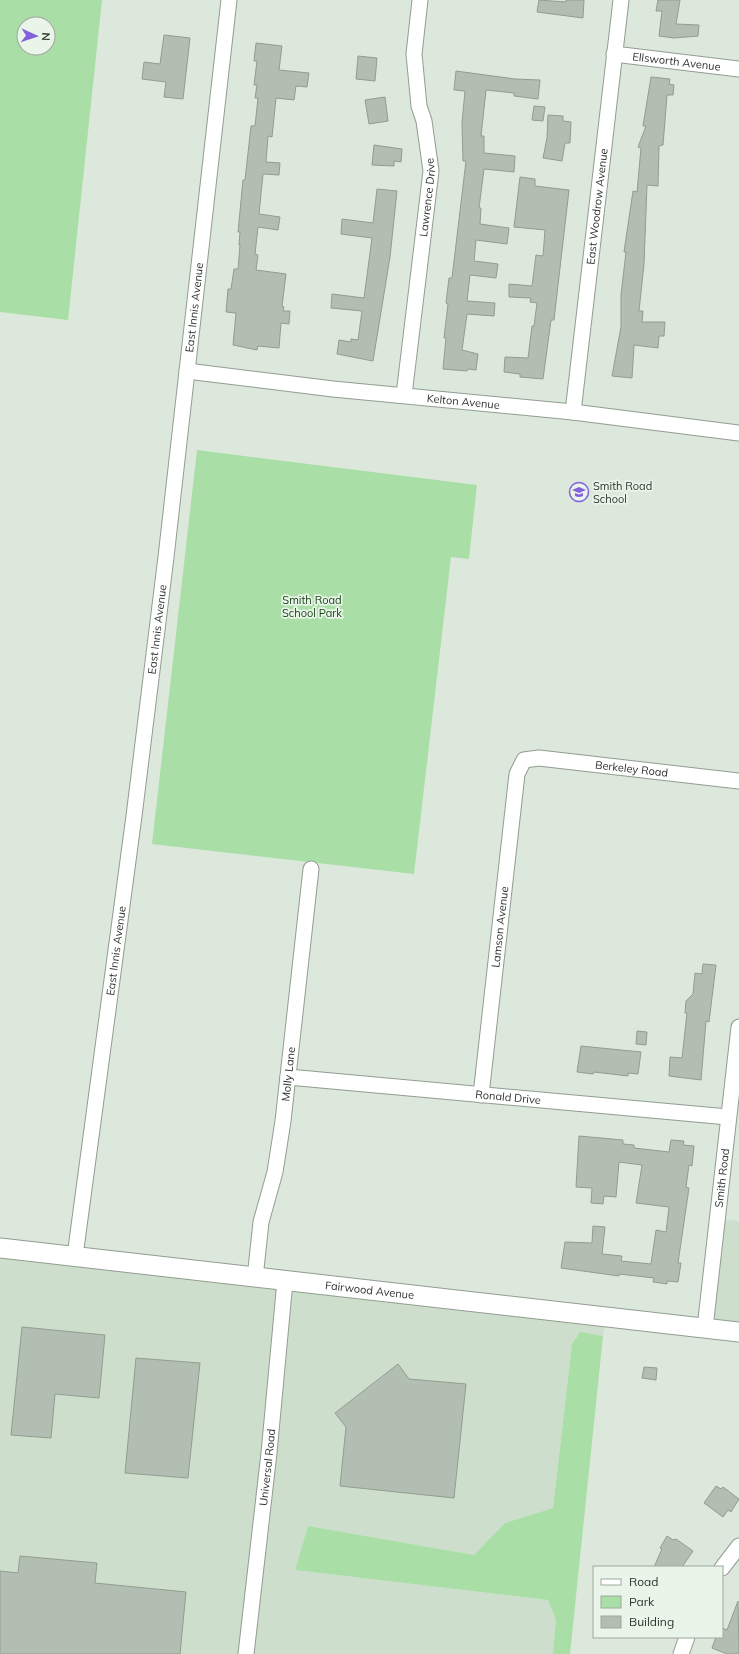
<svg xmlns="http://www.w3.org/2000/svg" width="739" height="1654" viewBox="0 0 739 1654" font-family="Mulish,sans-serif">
	<rect width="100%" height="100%" fill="#dce8db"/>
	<g fill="#cddfcc">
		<path d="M722,1219L739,1221V1330L709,1327Z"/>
		<path d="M0,1246L606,1315L603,1336L580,1332L572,1344L553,1508L505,1523L474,1555L308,1526L295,1570L548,1600L556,1620L553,1654H0Z"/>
	</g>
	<g fill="#a9dfa6" fill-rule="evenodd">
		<path d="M0,0H102L68,320L0,312ZM24,24H48V48H24Z"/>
		<path d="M197,450L477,485L469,559L451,557L414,874L152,844Z"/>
		<path d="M580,1332L603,1336L570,1654H553L556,1620L548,1600L295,1570L308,1526L474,1555L505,1523L553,1508L572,1344Z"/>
	</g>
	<g fill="#b2beb1" stroke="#919d90">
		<path d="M539,0L566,2V0H584L583,18L537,12Z"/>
		<path d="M658,0H680L676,24L699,25L698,36L674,38L659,36L662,11H656Z"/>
		<path d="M164,35L190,38L183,99L164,97L166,82L142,79L144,62L160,64Z"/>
		<path d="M256,43L282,46L279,70L309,73L307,87L296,86L294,100L276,98L272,137L268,136L266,162L280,163L279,175L263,174L259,214L280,217L278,230L258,227L255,254L258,255L256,270L286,274L282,306L284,307L283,311H290L289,324L281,323L279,348L258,346L257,350L233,345L236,313L226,312L228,289H231L234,269H238L240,245H239L240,232H238L243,180H245L251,126H255L258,98H255L257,85H254L257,61H254Z"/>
		<path d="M358,56L377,58L375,81L356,79Z"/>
		<path d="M456,71L515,79L540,80L538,99L514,96V93L486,90L481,136H484V153L515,156L514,172L484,169L479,208H481L480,224L509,228L507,244L476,240L474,261L498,264L496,278L470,275L467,301L495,303L494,316L467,314L462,350L478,354L476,370L468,369L467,371L443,369L446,338H444L448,304L446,303L449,278H452L466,161H463L462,123L465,91L454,90Z"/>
		<path d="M651,77L670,79L669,84L674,85L673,95H667L663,145L659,146L658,186L647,185L644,264L639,311H643L642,322H665L664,336H659L658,348L634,345L632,378L612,376L621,327V295L626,252H624L633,191L637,192L641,148L638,147L646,126H643Z"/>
		<path d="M385,97L388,121L369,124L365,100Z"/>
		<path d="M534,106L545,107L543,121L532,120Z"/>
		<path d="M548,115L563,116V121L571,122L570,143H565L562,161L543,158L547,138Z"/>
		<path d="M374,145L402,149L401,162L394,161V166L372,165Z"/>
		<path d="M520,177L535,179V186L569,190L554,320H551L543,379L520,377V374L504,372L505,357L528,358L532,326H534L537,303L530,302L531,298L509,297V284L532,286L536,255L543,256L545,230L514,227Z"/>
		<path d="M377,189L397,191L390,257L373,361L337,354L339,340L351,342V339L358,340L362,311L331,308L332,294L364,298L372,238L341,234L342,219L373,223Z"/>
		<path d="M703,964L716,965L709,1022L706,1021L701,1080L669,1076L670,1057L682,1058L687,1013H685L686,1001L693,994L695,973L702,974Z"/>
		<path d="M637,1031L647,1032L646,1045L636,1044Z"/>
		<path d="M581,1046L641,1052L638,1074L628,1073V1076L594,1072L593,1074L577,1072Z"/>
		<path d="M579,1136L623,1140V1144L634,1145V1148L669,1152L671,1140L684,1141L683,1145L694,1146L692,1166L689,1165L686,1187L689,1188L678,1263H681L678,1282L667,1281V1284L653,1282L654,1278L619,1274V1276L561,1268L565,1242L592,1243L593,1226L605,1227L602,1254L622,1256L621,1261L651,1264L656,1230L666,1232L669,1207L636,1203L642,1165L619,1162L616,1197L604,1196L603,1204L591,1203L592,1188L576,1187Z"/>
		<path d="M22,1327L105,1335L99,1398L55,1394L51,1438L11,1435Z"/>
		<path d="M136,1358L200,1363L188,1478L125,1473Z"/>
		<path d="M398,1364L409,1379L466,1384L454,1498L340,1486L346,1427L335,1413Z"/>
		<path d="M644,1367L657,1368L656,1380L642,1378Z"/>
		<path d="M716,1486L721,1489L723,1487L739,1499L731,1512L728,1510L723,1517L704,1503Z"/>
		<path d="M667,1536L673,1540L676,1539L693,1551L682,1567H654L662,1549L660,1548Z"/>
		<path d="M20,1556L97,1563L95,1583L186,1592L180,1654H0V1571L18,1573Z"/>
		<path d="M738,1601L739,1654H727L712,1648L716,1637H722V1628L727,1630Z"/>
	</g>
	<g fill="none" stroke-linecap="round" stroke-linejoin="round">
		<defs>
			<g id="minor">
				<path id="s1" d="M614,54L739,69"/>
				<path id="s2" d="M187,371L333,389L573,412L739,433"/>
				<path id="s3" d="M404,395L431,171L424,121L419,106L414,54L420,0"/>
				<path id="s4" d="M573,412L621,0"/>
				<path id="s5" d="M288,1077L728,1117"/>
				<path id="s6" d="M481,1095L517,774L524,760L539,758L739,781"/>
				<path id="s7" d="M75,1256L134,816L166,557L229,0"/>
				<path id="s8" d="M255,1278L261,1222L275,1172L283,1121L311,869"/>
				<path id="s9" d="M705,1328L739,1027"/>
				<path d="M722,1568L739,1546"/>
				<path id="s10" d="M246,1654L269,1453L285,1281"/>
				<path d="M681,1654L687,1637"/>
			</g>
			<g id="tertiary">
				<path id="s11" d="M0,1248L739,1332"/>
			</g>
		</defs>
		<use href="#minor" stroke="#929d91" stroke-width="17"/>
		<use href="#tertiary" stroke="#929d91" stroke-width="21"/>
		<use href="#minor" stroke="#fff" stroke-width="15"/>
		<use href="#tertiary" stroke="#fff" stroke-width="19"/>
	</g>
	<defs>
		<symbol id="school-ring" viewBox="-11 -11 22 22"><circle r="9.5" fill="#e9f5e8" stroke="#8461db" stroke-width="1.5"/><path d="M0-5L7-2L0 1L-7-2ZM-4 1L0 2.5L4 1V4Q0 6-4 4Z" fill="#8461db"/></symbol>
	</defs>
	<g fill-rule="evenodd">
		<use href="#school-ring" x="568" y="481" width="22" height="22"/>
	</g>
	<g text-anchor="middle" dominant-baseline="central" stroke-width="3.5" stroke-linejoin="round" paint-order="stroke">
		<g font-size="11" fill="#2f342f" stroke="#e9f5e8">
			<text stroke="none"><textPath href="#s1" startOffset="63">Ellsworth Avenue</textPath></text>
			<text stroke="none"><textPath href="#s3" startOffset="199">Lawrence Drive</textPath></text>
			<text stroke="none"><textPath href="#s4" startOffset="207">East Woodrow Avenue</textPath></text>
			<text stroke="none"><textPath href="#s7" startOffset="956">East Innis Avenue</textPath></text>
			<text stroke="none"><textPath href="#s2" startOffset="278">Kelton Avenue</textPath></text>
			<text stroke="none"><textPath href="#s7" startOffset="632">East Innis Avenue</textPath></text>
			<text stroke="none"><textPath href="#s6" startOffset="447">Berkeley Road</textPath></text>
			<text stroke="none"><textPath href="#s6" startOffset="169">Lamson Avenue</textPath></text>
			<text stroke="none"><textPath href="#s7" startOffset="308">East Innis Avenue</textPath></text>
			<text stroke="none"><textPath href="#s8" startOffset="207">Molly Lane</textPath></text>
			<text stroke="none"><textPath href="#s5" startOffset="221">Ronald Drive</textPath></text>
			<text stroke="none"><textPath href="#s9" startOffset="151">Smith Road</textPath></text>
			<text stroke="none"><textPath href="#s11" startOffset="372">Fairwood Avenue</textPath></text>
			<text stroke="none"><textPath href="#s10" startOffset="188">Universal Road</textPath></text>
		</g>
		<g font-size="11" fill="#2f342f" stroke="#e9f5e8" text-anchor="start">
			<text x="593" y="486">Smith Road<tspan x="593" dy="13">School</tspan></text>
		</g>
		<g font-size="11" fill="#123f13" stroke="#e9f5e8">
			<text x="312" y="600">Smith Road<tspan x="312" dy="13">School Park</tspan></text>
		</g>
	</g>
	<rect x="593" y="1566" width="130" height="72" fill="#e9f5e8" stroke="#9fa89e"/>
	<rect x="601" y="1579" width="20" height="6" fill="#ffffff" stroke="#9fa89e"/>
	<text x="629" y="1586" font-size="12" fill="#2f342f">Road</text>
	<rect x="601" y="1596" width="20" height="12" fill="#a9dfa6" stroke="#9fa89e"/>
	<text x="629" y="1606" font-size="12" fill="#2f342f">Park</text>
	<rect x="601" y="1616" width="20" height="12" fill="#b2beb1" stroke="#9fa89e"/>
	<text x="629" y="1626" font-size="12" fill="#2f342f">Building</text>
	<g transform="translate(36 36) rotate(93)"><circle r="19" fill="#e9f5e8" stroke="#9fa89e"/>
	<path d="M0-3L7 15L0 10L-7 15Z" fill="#8461db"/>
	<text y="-6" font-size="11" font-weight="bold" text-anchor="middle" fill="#2f342f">N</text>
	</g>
</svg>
